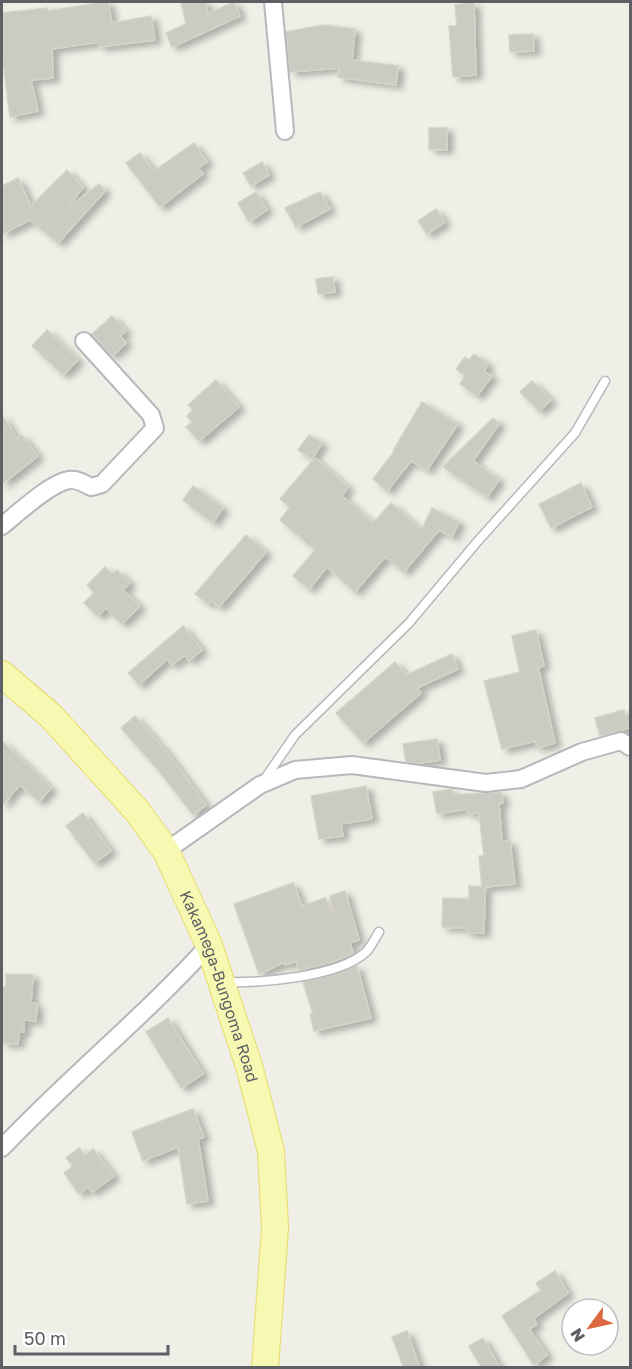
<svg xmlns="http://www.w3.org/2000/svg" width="632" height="1369" viewBox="0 0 632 1369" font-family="'Golos Text',sans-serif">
	<defs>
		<filter id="shadow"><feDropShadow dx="6" dy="4" stdDeviation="3" flood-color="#0004"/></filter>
	</defs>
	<rect width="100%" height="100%" fill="#efefe7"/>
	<g fill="#cbcac3" stroke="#d4d2c6" stroke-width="1.5" filter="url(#shadow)">
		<path d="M93,2H108L112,23L151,16L155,40L100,47L99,42L52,49L53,78L31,80L38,111L10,117L2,53V13L47,8V11L93,4Z"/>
		<path d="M181,2H206L208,14L234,2L240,16L172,47L166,33L186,24Z"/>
		<path d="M474,3L476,75L453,77L449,26H457L455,5Z"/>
		<path d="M322,25L355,29L352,60L398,66L396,85L338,77L339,68L290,72L286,32Z"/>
		<path d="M533,34L534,51L510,52L509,35Z"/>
		<path d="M429,128H447V150L429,149Z"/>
		<path d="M194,143L207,162L198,168L203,174L160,207L126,163L140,153L154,171Z"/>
		<path d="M262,162L269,175L251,186L243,173Z"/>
		<path d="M67,170L83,187L68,208L99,184L105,191L58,243L30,220L2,234V186L18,178L31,206Z"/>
		<path d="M256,192L267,210L249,222L238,203Z"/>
		<path d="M320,192L330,209L296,227L285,208Z"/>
		<path d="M436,209L445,222L427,234L418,221Z"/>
		<path d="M333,277L335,292L318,294L316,279Z"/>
		<path d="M112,316L126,331L120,336L126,343L112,356L92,334Z"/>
		<path d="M47,330L78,360L63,375L32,346Z"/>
		<path d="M474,354L488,364L484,371L492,376L477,396L460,384L465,376L456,369L465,357L469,360Z"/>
		<path d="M216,380L239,407L199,441L186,427L192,422L187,416L193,410L188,405Z"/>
		<path d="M532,381L551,400L539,411L520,392Z"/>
		<path d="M422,402L458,424L427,470L411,461L387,491L373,479L394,452L393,451Z"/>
		<path d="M2,415L17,439L22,435L38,456L2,484Z"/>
		<path d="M493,418L499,424L473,461L499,480L487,497L443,467Z"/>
		<path d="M309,435L322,443L312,459L298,450Z"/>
		<path d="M315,458L348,487L342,496L373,523L391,503L417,527L422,529L432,508L459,522L452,537L439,530L404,572L385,557L355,592L327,567L309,589L293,576L315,550L280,520L290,507L280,499Z"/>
		<path d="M581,483L592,507L551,528L539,504Z"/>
		<path d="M193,486L223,508L213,523L183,500Z"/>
		<path d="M246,535L266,552L219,607L211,600L208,604L195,594Z"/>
		<path d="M105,567L112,574L117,570L130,583L123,590L140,606L122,624L106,608L98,616L84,603L94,593L87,585Z"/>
		<path d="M183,626L202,650L189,661L185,655L172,665L167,659L139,685L128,673Z"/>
		<path d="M536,630L544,666L538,667L555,743L537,748L536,741L502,749L484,681L520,672L512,636Z"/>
		<path d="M452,654L458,669L417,688L421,693L363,743L336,713L395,662L406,675Z"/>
		<path d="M624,710L629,728L600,736L595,718Z"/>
		<path d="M135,716L169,755L206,805L193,815L159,771L121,728Z"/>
		<path d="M437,739L440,760L419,763L406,762L403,744Z"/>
		<path d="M2,741L51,788L39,802L20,785L2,805Z"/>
		<path d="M366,786L372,819L341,824L343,836L319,839L311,796Z"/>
		<path d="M452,789L453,795L501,792L503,803L499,804L502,842L510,841L515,884L485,887L484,933H467V928L442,927L443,898L469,899V886L482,887L479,856H484L479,813L468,814L467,809L437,814L433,792Z"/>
		<path d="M83,813L111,851L94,863L66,826Z"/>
		<path d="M293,883L302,906L325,898L333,913L330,896L345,891L359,940L350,943L353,953L335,961L299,970L296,961L285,965V962L259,974L234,904Z"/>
		<path d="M357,966L371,1018L314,1031L310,1014H313L303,982Z"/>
		<path d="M6,974L33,975L31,1003L37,1004L36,1021L24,1020V1032H19L18,1044L2,1043V987H6Z"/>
		<path d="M168,1018L203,1074L181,1088L146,1032Z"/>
		<path d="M193,1109L204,1137L198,1139L208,1201L187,1204L178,1147L143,1161L132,1132Z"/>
		<path d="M79,1148L85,1155L93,1149L114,1176L92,1192L88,1187L79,1194L64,1173L73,1166L66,1158Z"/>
		<path d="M555,1271L568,1293L533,1319L537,1324L529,1329L547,1355L534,1365L502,1316L541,1290L536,1283Z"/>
		<path d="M407,1331L420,1368H404L392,1337Z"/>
		<path d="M483,1338L500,1368H482L469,1346Z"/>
	</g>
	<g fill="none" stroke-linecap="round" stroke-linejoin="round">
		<defs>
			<g id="lane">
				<path d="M264,780L295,735L409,623L477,542L575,433L605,381"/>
				<path d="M225,982C261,983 339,977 366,952C371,947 375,938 379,932"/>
			</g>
			<g id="street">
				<path d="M273,2L285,131"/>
				<path d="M2,526C17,514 50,483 69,480C77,479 84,483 91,487L102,484L155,428L151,415L84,341"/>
				<path d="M166,851L260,785L295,770L352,765L486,783L521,779L582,752L621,741L630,747"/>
				<path d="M2,1148C68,1078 144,1017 209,945"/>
			</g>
			<g id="primary">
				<path id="s1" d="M2,674L51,716L137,811L166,851L209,945L249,1066L271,1151L275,1228L265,1368"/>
			</g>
		</defs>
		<use href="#lane" stroke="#b7b8bc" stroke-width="11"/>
		<use href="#street" stroke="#b7b8bc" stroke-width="20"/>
		<use href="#primary" stroke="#e7db68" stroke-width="28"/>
		<use href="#lane" stroke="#fff" stroke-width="8"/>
		<use href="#street" stroke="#fff" stroke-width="16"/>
		<use href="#primary" stroke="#f7f9b3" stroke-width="26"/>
	</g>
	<g text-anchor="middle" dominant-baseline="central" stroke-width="6" stroke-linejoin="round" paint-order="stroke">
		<g font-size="16" fill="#5f6066" stroke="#fff">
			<text stroke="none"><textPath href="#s1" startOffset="388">Kakamega-Bungoma Road</textPath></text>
		</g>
	</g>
	<rect width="632" height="1369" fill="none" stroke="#5f6066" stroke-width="6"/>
	<g transform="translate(590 1327) rotate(237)"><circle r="28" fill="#ffffff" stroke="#bfbfc2" stroke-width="1.5"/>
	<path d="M0-4.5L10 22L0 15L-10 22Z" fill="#dd6940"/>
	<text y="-9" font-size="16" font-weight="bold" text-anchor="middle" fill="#5f6066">N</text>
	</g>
	<path d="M15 1345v9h153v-9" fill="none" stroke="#5f6066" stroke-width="3"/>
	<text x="24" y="1345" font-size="18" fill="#5f6066" stroke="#ffffff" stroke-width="4.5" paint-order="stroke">50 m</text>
</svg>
